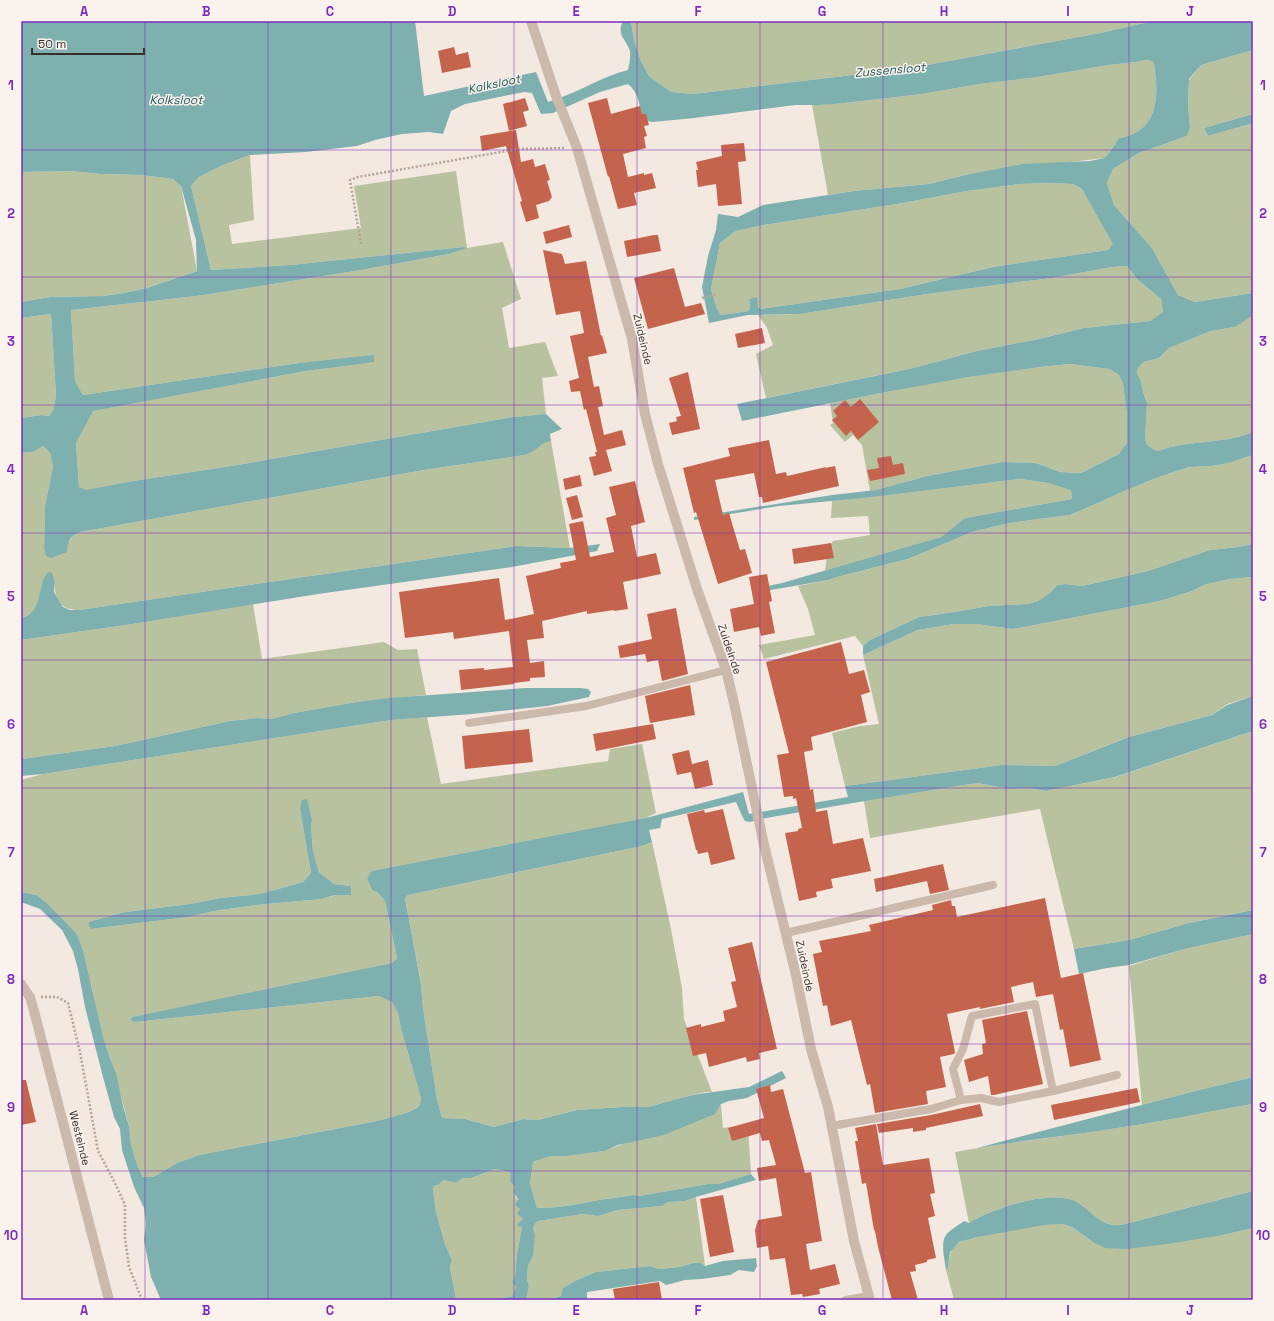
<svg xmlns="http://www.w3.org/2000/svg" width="1274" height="1321" viewBox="0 0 1274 1321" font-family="'Space Grotesk',sans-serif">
	<rect width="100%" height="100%" fill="#f3e9e0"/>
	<g fill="#b8c29f" fill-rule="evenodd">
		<path d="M631,21H1153L1100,33L911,68L693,94L671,92L649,76L641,61L634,40Z"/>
		<path d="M1253,50V114L1204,128L1208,136L1253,123V293L1195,302L1178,295L1152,248L1114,205L1107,183L1113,169L1139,153L1187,136L1190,128L1188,105L1189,80L1201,65Z"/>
		<path d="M1146,60L1152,61L1154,64C1159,96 1159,132 1119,138L1110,152L1104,158L965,175L929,184L854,191L828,195L812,105L845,103L922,94L980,84L1038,77L1109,65L1136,62Z"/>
		<path d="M250,155L254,220L229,225L232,244L361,228L354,186L456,171L467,248L503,242L521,299L502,308L509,348L545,342L558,376L542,378L546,414L513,417L231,466L133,481L86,491L79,487L76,443L92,411L306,371L374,361L299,363L83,395L75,381L71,310L197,296L361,270L449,254L466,248L464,247L290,265L211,270L191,186L199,177L223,165Z"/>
		<path d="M71,171L100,174L141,175L159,177L173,179L181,186L197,271L147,288L124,293L103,296L50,297L21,302V172Z"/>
		<path d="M1049,183L1073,184L1082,189L1114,244L1108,250L993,267L900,289L761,309L749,299L750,308L748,311L721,315L717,309L711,289L720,243L736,231L764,225L903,203L967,191L1019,184Z"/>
		<path d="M1127,266L1138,280L1161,299L1163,312L1150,321L1084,328L1039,339L977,351L909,369L766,398L756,354L773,345L767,328L758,315L800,314L927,294L1052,278L1112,267Z"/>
		<path d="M51,314L56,396L53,412L49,416L41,415L21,418V318Z"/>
		<path d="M1250,316H1253V432C1223,445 1188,439 1158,451L1153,449L1147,445L1145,439L1147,403L1143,392L1141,381L1137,373L1138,368L1144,362L1159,358L1169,348L1211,331L1235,327Z"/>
		<path d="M1070,364L1109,369L1119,375L1123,384L1127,415V442L1119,454L1081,473L1060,472L1036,463L1002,462L927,476L876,490L870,491L862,445L853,435L845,442L830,425L833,423L830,403C909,387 989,371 1070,364Z"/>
		<path d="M547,441H551L570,548L516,546L79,610C61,610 54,600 55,582L42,583C39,598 38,613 21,618V453L33,452L43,446L50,453L53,466L45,506L44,548L68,544L74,534L80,532L424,470L525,455C534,450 539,445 547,441Z"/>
		<path d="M1253,455V544L1238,547L1210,550L1148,571L1082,586L1065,584L1057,585L1050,593L1038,601L1028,604L988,606L961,611L919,617L870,640L863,646L855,636L764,659L759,645L815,635L808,609L798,586L829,580L837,577L908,559L972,532L1009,523L1070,515L1100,502L1129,489L1156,478L1189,467L1212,466L1241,459Z"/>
		<path d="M1020,479L1048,483L1071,489L1072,499L965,518L941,537L825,571L828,549L833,541L870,535L868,516L831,518L832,501Z"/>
		<path d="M1253,577V696L1227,704L1212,715L1129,737L1055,766L1002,765L845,786L832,733L860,726L879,724L863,655L918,630L954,624H976L1013,629L1160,601L1192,591L1204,585L1229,579Z"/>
		<path d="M253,604L262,659L384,642L398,650L417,649L426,695L356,702L294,713L271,719L258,718L230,721L115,746L21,759V640L126,625Z"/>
		<path d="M427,717L441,784L608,761L610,749L642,744L656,813L646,818L618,824L371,871L367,879L372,890L377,892L385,901L397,958L392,963L130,1020L135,1022L379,996L393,1002L398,1013L401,1029L421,1098L420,1104L417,1108L406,1113L377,1121L199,1155L177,1163L153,1177H143L138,1169L131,1144L129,1126L111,1059L104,1040L83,950L77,934L49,905L37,895L21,892V780L43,774L146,758L391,720ZM300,809L312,820L311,826L313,851L319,872L334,884L351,886V895H336L322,899L256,905L214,911L189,917L90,929L88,922L125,912L190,904L220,898L260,894L303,882L311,873Z"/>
		<path d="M1253,731V910L1189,923L1129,940L1074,949L1040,809L870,838L864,801L977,783L1010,789L1028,788L1046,791L1116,777Z"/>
		<path d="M652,842L671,929L682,988L684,1019L712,1092H707L692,1095L648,1107H621L577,1110L538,1120L523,1119L494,1127L465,1119L442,1118L437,1099L423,1008L421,983L405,898L408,895L642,846Z"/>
		<path d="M1253,934V1077L1199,1090L1142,1105L1129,966L1185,949Z"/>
		<path d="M1253,1104V1191L1129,1223C1125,1224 1121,1225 1117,1225C1100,1226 1089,1208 1075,1201C1048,1190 992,1208 969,1223L955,1152C1011,1142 1068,1136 1124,1127C1167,1121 1210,1111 1253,1104Z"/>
		<path d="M721,1105L723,1128L746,1125L748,1127L751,1174L718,1184H708L639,1196L634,1195C622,1197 611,1198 599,1200C576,1204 561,1208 537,1208L530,1183L533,1162L551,1156H567L605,1151Z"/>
		<path d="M495,1169L510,1172L515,1186L513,1192C518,1200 520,1209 524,1218L518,1226L522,1227L517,1254L515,1277L512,1282L516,1287L512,1296L494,1300H457L456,1298L450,1268L452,1260L445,1244L436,1212L433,1189L434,1186L438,1185L444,1180L456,1183L463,1178H471Z"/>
		<path d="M696,1197L705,1266L700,1263H693L680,1267L659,1269L650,1266L596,1272L577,1280L561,1296L549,1300H526L529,1286L527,1279L528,1266L533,1256V1229L535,1224L538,1221L583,1214L598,1216L618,1210L661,1206L668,1202L686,1201Z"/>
		<path d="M1062,1224L1072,1227L1093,1242L1223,1235L1253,1228V1300H954L946,1270C952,1261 946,1252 958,1243C965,1237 1031,1226 1043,1225C1049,1224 1056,1224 1062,1224Z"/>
	</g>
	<g fill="#7fb0b0" fill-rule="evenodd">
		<path d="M21,21H415L424,96L536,72L548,102C576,94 600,77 628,70C629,65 631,56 630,51C626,39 616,35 623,21H631L634,40L641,61L649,76L671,92L693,94L911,68L1100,33L1153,21H1253V50L1201,65L1189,79L1188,104L1190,128L1187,136L1139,153L1113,169L1107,183L1114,205L1152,248L1178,295L1195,302L1253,293V316L1250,317L1235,327L1211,331L1169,348L1159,358L1144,362L1138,368L1137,373L1141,381L1143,392L1147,403L1145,439L1147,445L1153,449L1158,451C1188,439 1223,445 1253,432V455L1228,463L1212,466L1189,467L1156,478L1129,489L1100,502L1070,515L1009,523L972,532L908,559L837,577L829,580L754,593L753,589L782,583L941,537L965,518L1072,499L1071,490L1048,483L1020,479L863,498L779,506L694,520V517L832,495L876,490L927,476L1002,462L1036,463L1060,472L1081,473L1119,454L1127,442V415L1123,384L1119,375L1109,369L1070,364L1040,367L969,377L886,392L742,421L737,404L909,369L977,351L1039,339L1084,328L1150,321L1163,312L1161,299L1138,280L1127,266L1112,267L1052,278L927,294L800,314L748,315L709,323L702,287L708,256L716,230L718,214L738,217L763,205L854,191L929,184L965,175L1023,164L1090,161L1104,158L1110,152L1119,138C1159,132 1159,96 1154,64L1152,61L1146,60L1136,62L1109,65L1038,77L980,84L922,94L845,103L820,105H795L694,118L653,122L642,120C640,106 639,93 628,84L600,92L553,113L541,114L532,93L524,92L465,104L451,111L443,134L429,132L402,134L375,140L357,146L306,152L250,155L223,165L199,177L191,186L211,270L290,265L464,247L467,248L449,254L361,270L197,296L71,310L75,381L83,395L299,363L374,355V362L306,371L93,411L76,443L79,487L86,490L133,481L231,466L513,417L546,414L562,429L550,434L551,441C542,442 541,446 535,450C532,452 529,453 525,455L424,470L80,532C70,535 68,542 67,552L51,558L46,556L44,548L45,506L53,466L50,453L43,446L33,452L21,453V418L41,415L49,416L53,411L56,396L51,314L21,318V302L50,297L103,296L124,293L147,288L197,271L196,240L181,186L173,179L141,175L100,174L71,171L21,172ZM1049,183L1073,184L1082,189L1113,244L1108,250L993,267L900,289L761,309L758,307L757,297L749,299L750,308L748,311L721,315L717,309L711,289L720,243L736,231L764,225L903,203L967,191L1019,184Z"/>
		<path d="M1253,114V123L1208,136L1204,128Z"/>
		<path d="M600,544L597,551L512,567L318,594L126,625L21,640V618C44,612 36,586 48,572L52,573L55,582L54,592L58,599L63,607L70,610H79L516,546L570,548Z"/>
		<path d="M1253,544V577L1229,579L1204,585L1192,591L1160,601L1013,629L976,624H954L918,630L863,655V646L870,640L919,617L961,611L988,606L1028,604L1038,601L1050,593L1057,585L1065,584L1082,586L1148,571L1210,550L1238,547Z"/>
		<path d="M526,688H581L588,689L591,692L589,697L547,706L472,714L391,720L43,774L21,776V759L115,746L230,721L258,718L271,719L294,713L356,702L389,698Z"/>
		<path d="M1253,696V731L1115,777L1046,791L1028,788L1010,789L977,783L853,803L766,818L750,822L745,821L743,818L736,802L662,819L660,828L649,830L652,842L642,846L408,895L405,898L421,984L423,1008L437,1099L442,1118L465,1119L494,1127L523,1119L538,1120L577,1110L621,1107H648L692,1095L749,1087L782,1071L786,1078L747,1098L729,1101L721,1104L715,1114L664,1135L618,1145L605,1151L567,1156H551L533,1162L530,1183L537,1208C561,1208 577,1204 599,1200C611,1198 622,1197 634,1195L639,1196L708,1184H718L751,1174L756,1180L696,1197L686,1201L668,1202L662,1206L618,1210L598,1216L583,1214L538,1221L535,1224L533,1229L535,1235L533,1256L528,1266L527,1279L529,1286L526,1300H494L512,1296L516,1287L512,1282L515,1277L517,1254L522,1227L517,1226L523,1218L517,1214L520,1209L515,1205L518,1199L513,1192L515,1186L510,1181L511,1177L510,1172L495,1169L471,1178H463L456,1183L444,1180L438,1185L434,1186L433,1189L436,1212L445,1244L452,1260L450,1268L456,1298L457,1300H161L151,1277L144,1240L146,1224L144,1208L134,1187L122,1150L120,1129L114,1117L103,1077L85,1007L78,969L73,951L62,930L40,909L21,902V892L37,895L49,905L77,934L83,950L104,1040L117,1077L123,1106L129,1126L131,1144L138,1168L143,1177H153L177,1163L199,1155L377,1121L406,1113L417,1108L420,1104L421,1098L401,1029L398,1013L392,1002L379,996L135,1022L130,1020L133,1017L392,963L397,958L385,901L377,892L372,890L367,879L371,871L646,818L743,792L749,814L848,797L845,786L1002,765L1055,766L1129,737L1212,715L1227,705Z"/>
		<path d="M307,799L312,820L311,826L313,851L319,872L334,884L351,886V895H335L322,899L256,905L214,911L189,917L90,929L88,922L125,912L190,904L220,898L260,894L303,882L311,873L300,809L302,800Z"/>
		<path d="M1253,910V934L1185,949L1129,965L1107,968L1079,974L1074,949L1129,940L1189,923Z"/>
		<path d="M1253,1077V1104C1210,1111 1167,1121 1124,1127C1075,1135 1026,1140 977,1148L1199,1090Z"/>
		<path d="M1253,1191V1228L1223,1235L1167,1244L1125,1249L1105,1248L1093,1242L1072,1227L1062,1224L1044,1225L977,1237L959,1242L950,1252L948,1267L946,1270C945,1260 940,1244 946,1235C951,1229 959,1225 964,1221L969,1223C993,1208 1048,1190 1075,1201C1089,1208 1100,1226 1117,1225C1121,1225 1125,1224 1129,1223Z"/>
		<path d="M756,1258L757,1266L754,1272L739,1270L730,1275L702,1279L685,1280L666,1285L660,1281L587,1292V1298L583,1300H549L561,1296L563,1288L577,1280L596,1272L650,1266L659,1269L680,1267L693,1263H701L705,1266L723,1261Z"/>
	</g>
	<g fill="#c5644c">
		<path d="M454,47L456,55L468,52L471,67L442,73L438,51Z"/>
		<path d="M525,98L529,110L523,112L527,126L509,131L503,104Z"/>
		<path d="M607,98L611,114L640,106L642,114H646L649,125L644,126L647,136L644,137L646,148L623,154L628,177L644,173V175L652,173L656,188L634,193L637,205L618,209L609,176L608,177L588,103Z"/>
		<path d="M516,130L521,162L533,159L535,167L545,164L550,180L547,181L552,197L549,201L536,205L539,218L526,222L520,202L522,201L506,146L482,151L480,136Z"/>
		<path d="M744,143L746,161L738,162L742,204L718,206L716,184L698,187L696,170H698L696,162L722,156L721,145Z"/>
		<path d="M569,225L572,237L546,244L543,232Z"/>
		<path d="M654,235H658L661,251L627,257L624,241Z"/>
		<path d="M543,250L562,254L565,264L586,261L601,336L602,335L607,353L588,357L594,387L599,386L603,406L598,407L604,435L622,430L626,445L606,450L612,471L594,476L589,457L596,456L595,452H597L586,409L584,410L580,391L571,392L569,381L579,378L570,336L584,333L580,311L556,315Z"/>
		<path d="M674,268L685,307L701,303L705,314L648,329L634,278Z"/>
		<path d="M762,328L765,343L738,348L735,334Z"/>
		<path d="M688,372L700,429L672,435L669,423L677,421L676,417L681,416L669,378Z"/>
		<path d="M860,399L879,422L858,440L851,431L846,436L832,420L837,416L833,411L845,400L851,407Z"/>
		<path d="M769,440L776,474L786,472L787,476L826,467L825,468L835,466L839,486L763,503L762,497H759L754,473L715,480L723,515L729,513L740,550L745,549L752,573L718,584L696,512L694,513L683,468L730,456L728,448Z"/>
		<path d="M891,456L893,465L903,463L905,474L870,481L867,470L879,468L877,458Z"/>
		<path d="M580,475L582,486L565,490L563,479Z"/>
		<path d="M635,481L645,522L631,526L637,557L656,553L661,574L623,582L628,609L614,611V610L587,614V611L542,621L544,638L527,640L530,663L544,661L545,677L530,678V681L514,683V684L461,690L459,670L484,668V670L513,667L509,631L454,639L453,632L405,638L399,592L499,578L505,620L534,614L526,576L561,568L560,563L576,560L569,524L583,521L590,557L614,552L606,518L616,515L609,487Z"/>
		<path d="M577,495L583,517L572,520L566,498Z"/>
		<path d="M831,543L834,558L794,564L792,549Z"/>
		<path d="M767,574L772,601L769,602L775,633L761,636L759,627L734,632L730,609L754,604L749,577Z"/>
		<path d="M676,608L688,674L662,681L658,660L647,662L645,654L620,658L618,646L652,639L647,614Z"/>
		<path d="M841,642L849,674L864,670L870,692L861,695L867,722L811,737L813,750L804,752L810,790L813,789L816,812L827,810L833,844L863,838L871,871L831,879L833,888L816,892L817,897L799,901L785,833L798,831V829L802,828L796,798L793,799V796L784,797L777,755L789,753L766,662Z"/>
		<path d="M690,685L695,715L650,723L645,696Z"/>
		<path d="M653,724L656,739L596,751L593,734Z"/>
		<path d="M529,729L533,762L465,769L462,736Z"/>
		<path d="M689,750L692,764L708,760L713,785L695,789L691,772L677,775L672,754Z"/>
		<path d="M723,809L735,859L711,865L708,852L698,854L697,850H696L687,814L704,810L705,813Z"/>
		<path d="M943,864L949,890L930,894L927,881L876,892L874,879Z"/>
		<path d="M1045,898L1061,978L1083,973L1101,1060L1070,1067L1063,1029L1060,1030L1053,994L1036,997L1033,982L1011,987L1014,1002L980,1009V1007L947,1014L955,1052L954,1054L940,1057L946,1087L926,1091L928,1104L875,1113L870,1084L867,1085L851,1020L831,1026L827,1005L823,1006L813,954L822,952L819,941L871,931L869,925L933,910L932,905L951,900L952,906H955L957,917Z"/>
		<path d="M752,942L777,1049L759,1053L760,1059L747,1062L746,1057L709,1067L706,1053L693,1056L686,1028L701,1024V1027L725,1021L723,1011L737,1007L731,982L736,981L728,948Z"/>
		<path d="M1027,1011L1043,1084L994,1095H991L988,1076L969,1082L964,1060L983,1054L982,1044L986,1043L982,1020Z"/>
		<path d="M21,1080H26L36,1122L21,1125Z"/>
		<path d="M770,1085L771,1092L783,1089L805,1173L811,1172L822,1241L806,1244L810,1270L835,1264L840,1284L819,1289L820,1294L803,1297L802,1294L791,1295L785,1258L770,1260L768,1246L757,1248L755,1230L758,1220L782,1216L776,1178L759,1181L757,1168L776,1165L769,1140L762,1141L760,1133L732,1141L728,1128L764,1118L756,1089Z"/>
		<path d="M1137,1088L1140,1102L1054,1120L1051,1105Z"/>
		<path d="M980,1104L983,1116L926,1128V1130L913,1132V1128L879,1133L877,1124L931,1115Z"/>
		<path d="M876,1124L883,1165L929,1158L935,1193L930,1194L935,1216L928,1218L936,1258L927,1260V1262L915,1265L916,1271L910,1272L918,1300H892L878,1247L875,1231L874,1230L866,1183L862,1184L855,1141H858L855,1128Z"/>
		<path d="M723,1195L734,1252L710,1257L700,1199Z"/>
		<path d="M659,1282L662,1300H615L613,1289Z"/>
	</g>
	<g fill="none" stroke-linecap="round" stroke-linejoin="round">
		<g stroke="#b7a395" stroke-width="2.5" stroke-dasharray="2 2" stroke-linecap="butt">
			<path d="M361,244L350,180L358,177L518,149L564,148"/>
			<path d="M702,298L716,294"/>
			<path d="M41,997H57L68,1003L80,1052L98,1151L115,1183L125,1205V1238L129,1267L142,1300"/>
		</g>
		<g stroke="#cbb9ab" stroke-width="8">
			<path d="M469,723L586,706L726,670"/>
			<path d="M786,933L993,885"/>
			<path d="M1053,1091L1117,1075"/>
			<path d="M831,1126L931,1109L961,1100L953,1069L963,1049L972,1016L1035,1004L1053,1091L999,1102L981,1098L961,1100"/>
			<path d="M846,1300L869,1296"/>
		</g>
		<path stroke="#cbb9ab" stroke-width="10" d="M21,984L30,997L34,1011L109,1300"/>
		<path stroke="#cbb9ab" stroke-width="10" d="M531,21L556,96L577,148L632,339L645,414L658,464L697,589L726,670L734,703L764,845L795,971L811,1049L828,1107L854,1241L870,1300"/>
	</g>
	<path fill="none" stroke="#7b2cbf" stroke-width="1" stroke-opacity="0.55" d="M145,21V1300M268,21V1300M391,21V1300M514,21V1300M637,21V1300M760,21V1300M883,21V1300M1006,21V1300M1129,21V1300M21,150H1253M21,277H1253M21,405H1253M21,533H1253M21,660H1253M21,788H1253M21,916H1253M21,1044H1253M21,1171H1253"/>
	<g text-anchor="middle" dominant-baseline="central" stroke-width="3" stroke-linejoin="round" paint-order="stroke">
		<g font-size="11" fill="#392e2a" stroke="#faf3ed">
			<text transform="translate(643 339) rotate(77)">Zuideinde</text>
			<text transform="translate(730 649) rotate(71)">Zuideinde</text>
			<text transform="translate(805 966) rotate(78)">Zuideinde</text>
			<text transform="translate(80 1138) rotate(76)">Westeinde</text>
		</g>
		<g font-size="12" font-style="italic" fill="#205a5b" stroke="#faf3ed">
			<text transform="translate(890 70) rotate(-5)">Zussensloot</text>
			<text transform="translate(494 84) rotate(-12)">Kolksloot</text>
			<text x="176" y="100">Kolksloot</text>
		</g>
	</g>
	<rect width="1274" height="1321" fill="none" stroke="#faf3ed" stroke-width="44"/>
	<path d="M32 48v6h112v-6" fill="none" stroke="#392e2a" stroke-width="2"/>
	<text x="38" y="48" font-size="12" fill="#392e2a" stroke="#faf3ed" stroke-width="3" paint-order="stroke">50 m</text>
	<rect x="22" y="22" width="1230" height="1277" fill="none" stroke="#7b2cbf" stroke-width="1.5"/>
	<g font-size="13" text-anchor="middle" font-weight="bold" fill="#7b2cbf">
		<text x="84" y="16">A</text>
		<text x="206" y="16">B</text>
		<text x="330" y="16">C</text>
		<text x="452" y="16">D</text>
		<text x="576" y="16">E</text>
		<text x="698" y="16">F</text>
		<text x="822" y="16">G</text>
		<text x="944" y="16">H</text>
		<text x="1068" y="16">I</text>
		<text x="1190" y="16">J</text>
		<text x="11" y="90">1</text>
		<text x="1263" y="90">1</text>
		<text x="11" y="218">2</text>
		<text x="1263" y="218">2</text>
		<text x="11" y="346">3</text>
		<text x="1263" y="346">3</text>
		<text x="11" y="474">4</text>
		<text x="1263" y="474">4</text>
		<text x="11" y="601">5</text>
		<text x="1263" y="601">5</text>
		<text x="11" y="729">6</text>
		<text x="1263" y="729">6</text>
		<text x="11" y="857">7</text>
		<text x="1263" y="857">7</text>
		<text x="11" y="984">8</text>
		<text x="1263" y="984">8</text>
		<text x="11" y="1112">9</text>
		<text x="1263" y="1112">9</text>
		<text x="11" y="1240">10</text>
		<text x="1263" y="1240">10</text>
		<text x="84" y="1315">A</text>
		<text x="206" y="1315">B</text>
		<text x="330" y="1315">C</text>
		<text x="452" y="1315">D</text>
		<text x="576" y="1315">E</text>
		<text x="698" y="1315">F</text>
		<text x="822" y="1315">G</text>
		<text x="944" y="1315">H</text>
		<text x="1068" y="1315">I</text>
		<text x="1190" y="1315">J</text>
	</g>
</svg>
